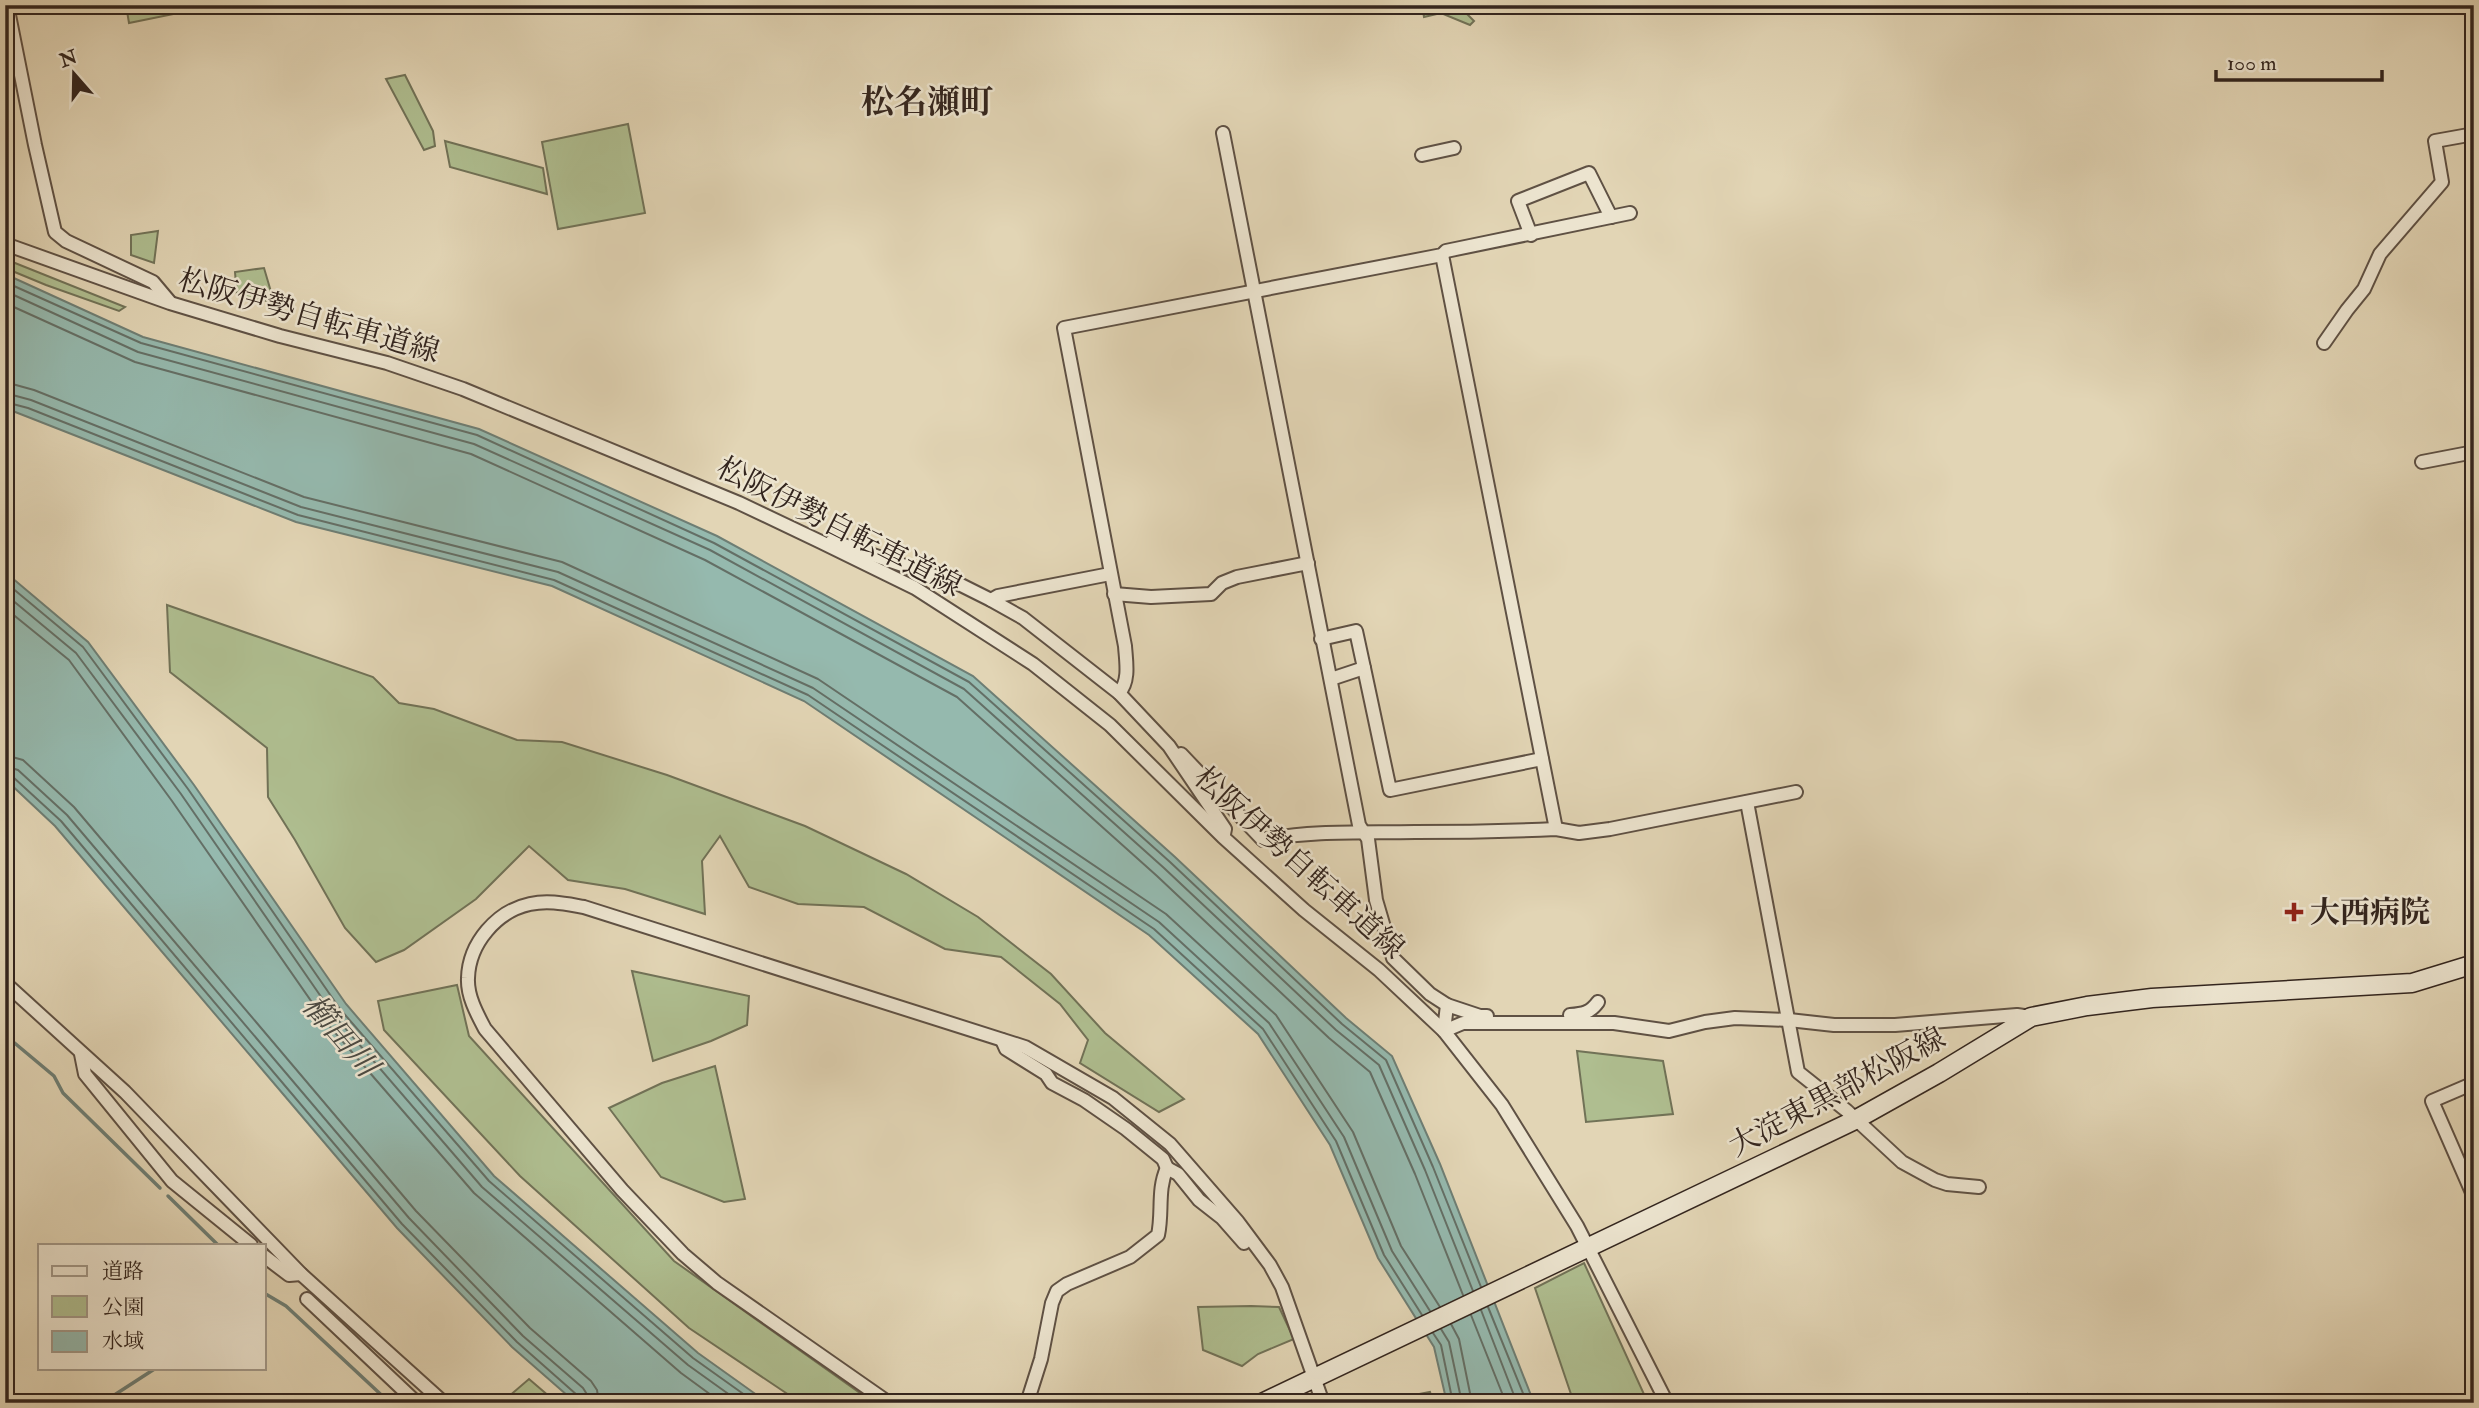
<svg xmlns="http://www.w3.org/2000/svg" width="2479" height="1408" viewBox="0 0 2479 1408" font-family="'IM FELL Double Pica','Noto Serif JP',serif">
	<rect width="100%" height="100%" fill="#e2d5b5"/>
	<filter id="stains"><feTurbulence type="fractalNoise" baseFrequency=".00286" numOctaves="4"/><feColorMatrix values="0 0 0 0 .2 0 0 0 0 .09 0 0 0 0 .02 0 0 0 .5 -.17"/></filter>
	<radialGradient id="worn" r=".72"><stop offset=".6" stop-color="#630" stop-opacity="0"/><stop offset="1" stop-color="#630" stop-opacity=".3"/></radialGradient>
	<g fill="#afbe90" stroke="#717257" stroke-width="2">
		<path d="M126,5H213V6L129,23Z"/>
		<path d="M1422,5H1442L1448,10L1465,12L1474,21L1470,25L1441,13L1424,17Z"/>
		<path d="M405,75L433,131L435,146L424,150L386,79Z"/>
		<path d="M628,124L645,213L558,229L542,142Z"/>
		<path d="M445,141L543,168L547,194L450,167Z"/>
		<path d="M158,231L154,263L131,255V235Z"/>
		<path d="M5,259L125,307L119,311L46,285L5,268Z"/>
		<path d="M264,268L274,302L237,296L235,272Z"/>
		<path d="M167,605L373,677L399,703L434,709L517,740L562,742L667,775L805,826L906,874L978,917L1051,974L1105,1033L1184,1099L1159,1112L1080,1063L1088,1040L1060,1004L1001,957L945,949L864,907L798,904L749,887L720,836L702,861L705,914L625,889L568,880L529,846L476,899L404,950L376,962L345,928L295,840L268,797L267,748L170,672Z"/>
		<path d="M632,971L749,996L747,1025L711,1041L653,1061Z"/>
		<path d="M457,985L469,1036L674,1261L874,1403H801L689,1328L520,1176L384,1030L378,1001Z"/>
		<path d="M1577,1051L1663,1061L1673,1114L1586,1122Z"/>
		<path d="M715,1066L745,1199L724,1202L661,1177L609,1108L662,1083Z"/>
		<path d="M1584,1263L1648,1403H1574L1535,1288Z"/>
		<path d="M1251,1306L1279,1307L1294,1339L1258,1354L1242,1366L1203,1350L1198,1307Z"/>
		<path d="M529,1379L557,1403H510L508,1397Z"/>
		<path d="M1430,1392L1434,1403H1373Z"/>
		<path d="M2027,1394L2028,1403H1975Z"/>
	</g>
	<g fill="#95b9ae" stroke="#6e7e74" stroke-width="2">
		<path d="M5,274L143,337L479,429L717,536L973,676L1175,857L1346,1018L1392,1056L1440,1164L1534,1403H1447L1434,1347L1378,1258L1330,1145L1258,1034L1149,935L804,701L552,586L296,522L5,408Z"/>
		<path d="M5,572L88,642L194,785L346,1004L494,1176L698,1353L768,1403H576L512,1347L397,1228L55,826L5,779Z"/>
	</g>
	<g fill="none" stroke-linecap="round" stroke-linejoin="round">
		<g stroke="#646f66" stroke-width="2">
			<path d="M5,282L141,343L477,435L714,543L969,682L1170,862L1342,1024L1386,1060L1433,1167L1481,1287"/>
			<path d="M5,291L138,352L474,444L710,550L964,689L1164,868L1336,1030L1379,1065L1425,1170L1473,1291"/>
			<path d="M5,303L135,362L471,454L705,560L957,697L1157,876L1329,1038L1370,1072L1415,1174L1463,1295"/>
			<path d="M5,382L34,390L304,497L562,562L818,679L1166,914L1276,1015L1353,1132L1401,1246L1440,1307"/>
			<path d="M5,393L31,400L301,507L558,572L813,688L1159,922L1269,1023L1344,1137L1392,1251L1430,1311"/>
			<path d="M5,402L28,408L298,515L554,580L808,695L1154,929L1263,1029L1336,1141L1384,1255L1422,1315"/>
			<path d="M5,582L83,647L188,789L340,1009L489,1181L693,1358L756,1403"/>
			<path d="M5,594L76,653L181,794L333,1014L482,1187L688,1365L741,1403"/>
			<path d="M5,608L69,660L172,801L325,1021L474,1193L681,1373L722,1403"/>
			<path d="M5,755L23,760L74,807L416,1211L530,1328L591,1381L597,1390L599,1403"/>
			<path d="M5,766L18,770L67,815L409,1218L523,1336L583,1388L588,1396V1403"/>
			<path d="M5,775L13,777L61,821L402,1224L517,1342L577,1395L580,1403"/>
			<path d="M1488,1307L1527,1403"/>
			<path d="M1481,1310L1517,1403"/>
			<path d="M1471,1315L1506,1403"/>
			<path d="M1451,1324L1459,1339L1472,1403"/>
			<path d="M1441,1329L1449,1342L1462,1403"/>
			<path d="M1433,1333L1441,1345L1453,1403"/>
		</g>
		<g stroke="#6e7e74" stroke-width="3.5">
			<path d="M5,1035L54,1076L63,1093L160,1188"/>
			<path d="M168,1196L218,1245"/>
			<path d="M264,1293L286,1306L390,1403"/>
			<path d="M102,1403L156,1368"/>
		</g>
		<defs>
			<g id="street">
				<path d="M7,5L35,145L55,232L66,241L153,282L169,301"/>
				<path d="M1223,133L1359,825L1368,839L1376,900L1393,958L1430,994L1447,1005L1444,1031"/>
				<path d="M1422,155L1454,148"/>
				<path d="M1531,235L1518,201L1589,173L1611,217"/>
				<path d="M5,244L170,303L280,336L387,363L463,389L739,503L821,542L915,588L1033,664L1110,725L1223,837L1304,910L1379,970L1444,1031L1502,1105L1577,1226L1667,1403"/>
				<path d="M1442,255L1556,829"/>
				<path d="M2324,343L2347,310L2364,289L2380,254L2442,182L2435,141L2474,134"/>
				<path d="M2422,462L2474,452"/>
				<path d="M832,541L961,585L991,600L1023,618L1119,693"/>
				<path d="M1114,594L1151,597L1211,594L1222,583L1237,577L1308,563"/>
				<path d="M991,600L998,596L1110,574"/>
				<path d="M1321,639L1356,631L1364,668L1331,679"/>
				<path d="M1364,668L1390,790L1542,759"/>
				<path d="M1181,754L1263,840C1313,830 1364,833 1415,832C1462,832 1509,831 1556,829L1579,833L1610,829L1796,792"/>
				<path d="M1747,802L1798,1072L1847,1111L1902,1162L1935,1180L1947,1184L1979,1187"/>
				<path d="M1224,834L1225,829L1169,746L1119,693C1130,681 1126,661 1125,646L1064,328L1442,255L1446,251L1630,213"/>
				<path d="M5,983L125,1092L301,1274L444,1403"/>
				<path d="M1447,1005L1480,1016H1487"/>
				<path d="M1570,1015C1583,1014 1590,1013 1598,1002"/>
				<path d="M1444,1031L1463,1023H1614L1669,1031L1705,1022L1735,1018L1789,1020L1834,1025H1895L2017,1015L2031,1017"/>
				<path d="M1002,1040L1006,1049L1046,1074L1052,1083L1084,1100L1126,1129L1163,1159L1167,1168"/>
				<path d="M81,1054L85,1074L172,1181L251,1245"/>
				<path d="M2474,1083L2432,1101L2474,1197"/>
				<path d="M264,1256L289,1275L301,1274"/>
				<path d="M307,1299L417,1403"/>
				<path d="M889,1403L717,1283L683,1254L622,1190L485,1029C477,1014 467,996 468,978C469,943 497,911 530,904C549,900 566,904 584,907L1025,1047L1113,1098L1170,1144L1238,1222L1270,1265L1282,1287L1323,1403"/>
				<path d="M1027,1403L1041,1359L1052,1303L1057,1291L1067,1284L1130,1257L1158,1235C1163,1212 1157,1190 1167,1168L1178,1174L1199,1200L1222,1218L1244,1243"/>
			</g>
			<path id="secondary" d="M1262,1403L1855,1120L1939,1073L2031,1017L2087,1006L2152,998L2412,983L2474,964"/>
		</defs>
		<use href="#street" stroke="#5f5144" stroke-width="16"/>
		<use href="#secondary" stroke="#33251e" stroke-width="21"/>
		<use href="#street" stroke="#ece4cf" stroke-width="12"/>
		<use href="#secondary" stroke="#ece4cf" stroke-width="18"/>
	</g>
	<path fill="#8f2418" stroke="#ece4cf" stroke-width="2.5" d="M2290.5 901.5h7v7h7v7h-7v7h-7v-7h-7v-7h7z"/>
	<g text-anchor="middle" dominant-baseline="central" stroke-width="5" stroke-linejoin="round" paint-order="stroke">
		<g font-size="30" fill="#33251e" stroke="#ece4cf">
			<text transform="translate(309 316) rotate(16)">松阪伊勢自転車道線</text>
			<text transform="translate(839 527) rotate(27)">松阪伊勢自転車道線</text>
			<text transform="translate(1299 863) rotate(42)">松阪伊勢自転車道線</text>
			<text transform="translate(1837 1092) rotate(-28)">大淀東黒部松阪線</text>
		</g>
		<g font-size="30" font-weight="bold" fill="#33251e" stroke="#ece4cf" text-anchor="start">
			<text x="2310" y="912">大西病院</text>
		</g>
		<g font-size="32" font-style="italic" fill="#4c4a42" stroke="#ece4cf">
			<text transform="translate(340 1036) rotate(49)">櫛田川</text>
		</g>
		<g font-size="33" font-weight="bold" fill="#33251e" stroke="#ece4cf">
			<text x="927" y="102">松名瀬町</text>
		</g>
	</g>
	<rect width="2479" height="1408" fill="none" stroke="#e2d5b5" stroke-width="28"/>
	<rect x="7" y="7" width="2465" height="1394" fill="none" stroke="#33251e" stroke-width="3.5"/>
	<rect x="14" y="14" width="2451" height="1380" fill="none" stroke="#33251e" stroke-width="2"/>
	<rect x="38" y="1244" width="228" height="126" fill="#ece4cf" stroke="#a29888" stroke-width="2"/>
	<rect x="52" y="1266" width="35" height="10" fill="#ece4cf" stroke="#a29888" stroke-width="2"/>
	<text x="102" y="1278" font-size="21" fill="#33251e">道路</text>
	<rect x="52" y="1296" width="35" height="21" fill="#afbe90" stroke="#a29888" stroke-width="2"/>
	<text x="102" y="1314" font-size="21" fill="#33251e">公園</text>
	<rect x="52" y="1331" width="35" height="21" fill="#95b9ae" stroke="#a29888" stroke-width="2"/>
	<text x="102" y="1348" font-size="21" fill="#33251e">水域</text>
	<g transform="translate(74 74) rotate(340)" stroke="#ece4cf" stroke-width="5" paint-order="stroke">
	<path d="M0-5L12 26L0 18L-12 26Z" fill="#33251e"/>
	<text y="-10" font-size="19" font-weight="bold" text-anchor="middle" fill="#33251e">N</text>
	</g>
	<path d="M2216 70v10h166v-10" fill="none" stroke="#33251e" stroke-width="3.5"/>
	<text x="2227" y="70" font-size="21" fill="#33251e" stroke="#ece4cf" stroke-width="5" paint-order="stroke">100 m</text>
	<rect width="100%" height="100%" filter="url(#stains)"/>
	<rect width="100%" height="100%" fill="url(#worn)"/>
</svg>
